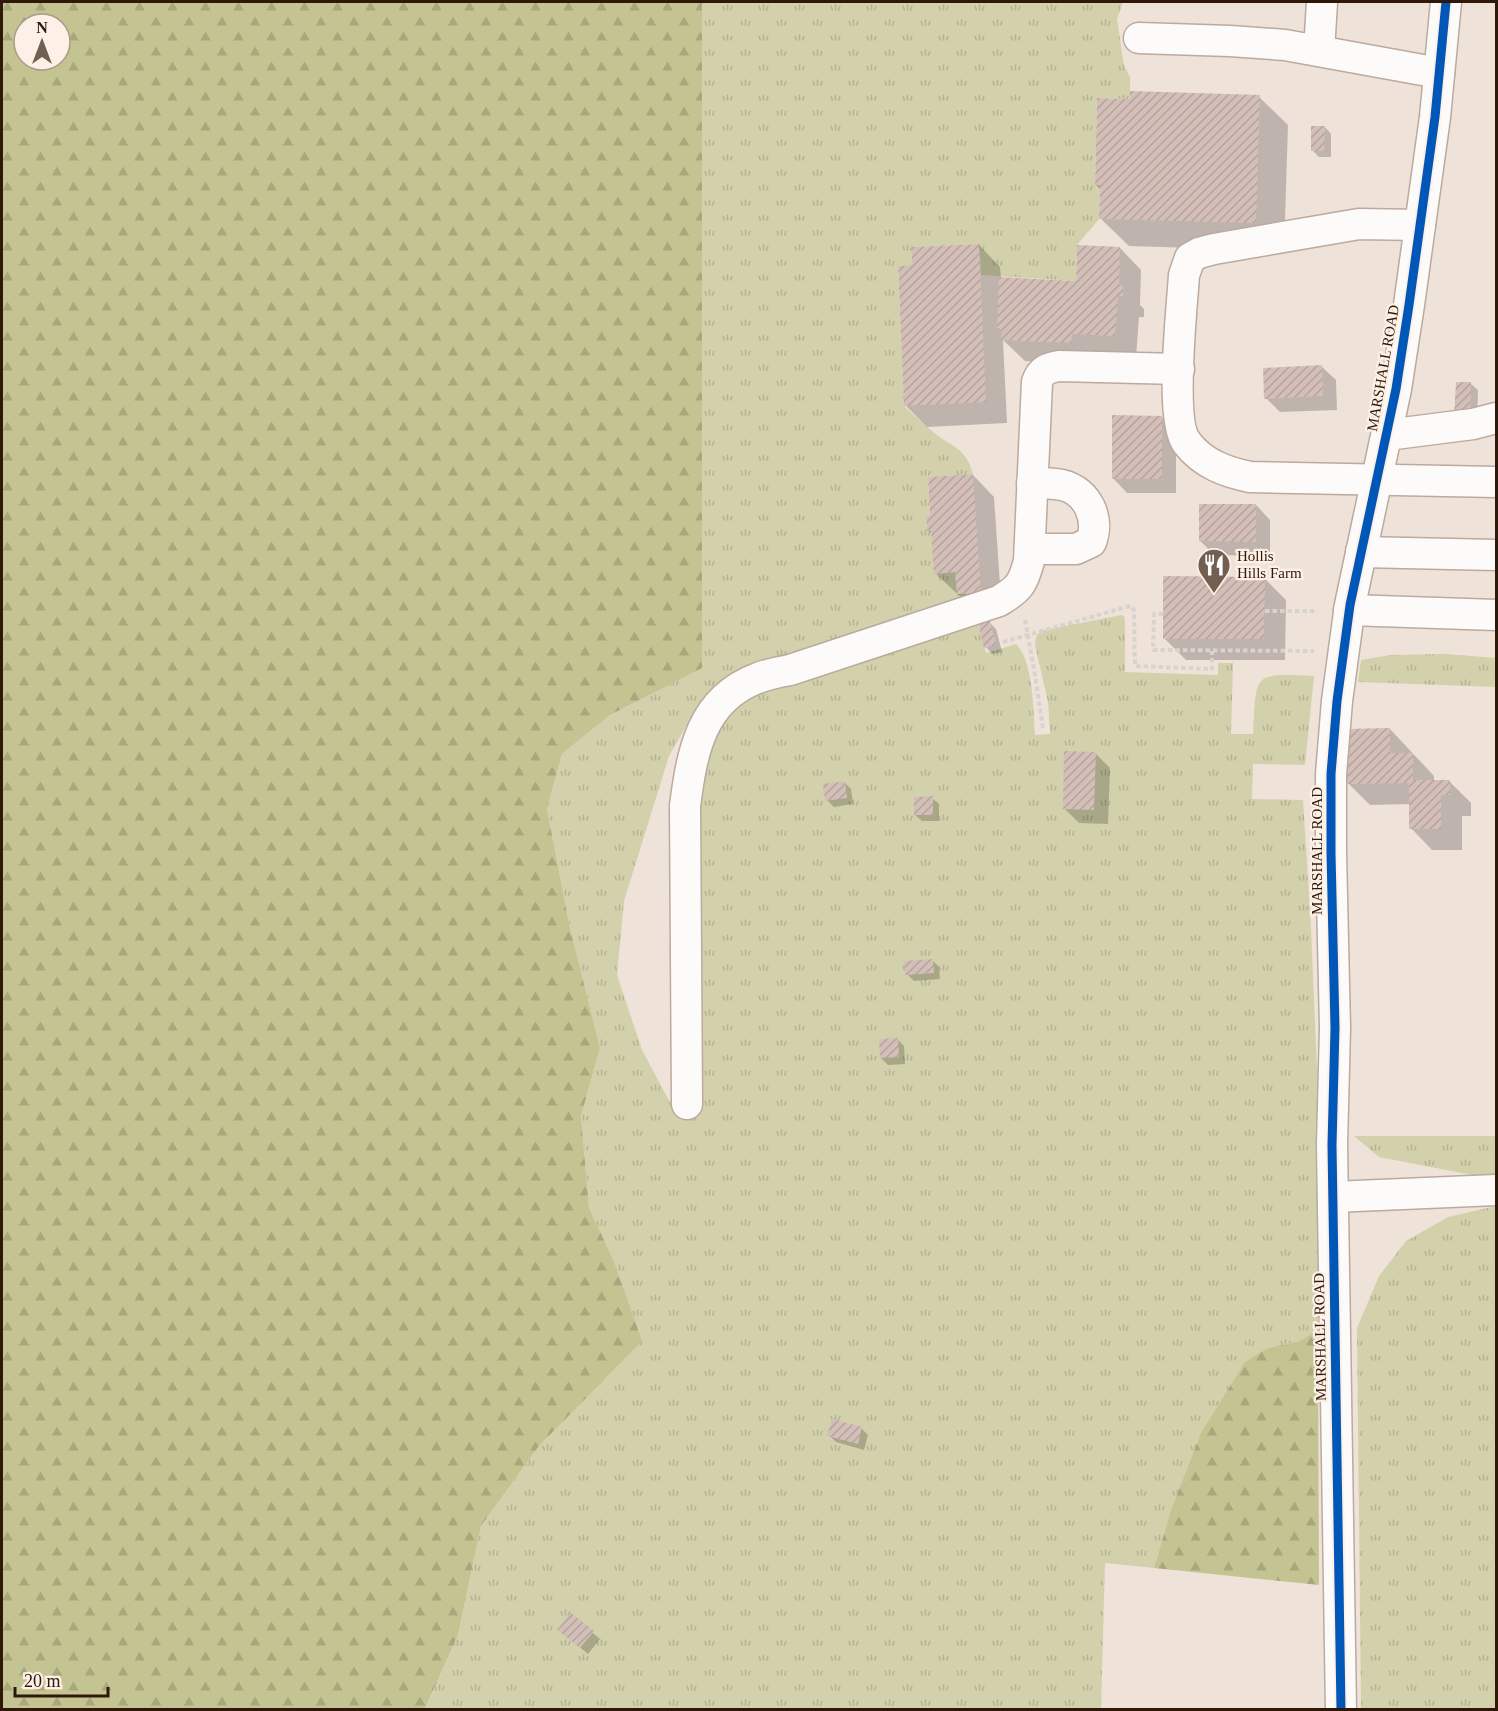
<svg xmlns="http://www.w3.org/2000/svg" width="1498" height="1711" viewBox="0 0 1498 1711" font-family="Georgia,serif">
	<defs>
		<pattern id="grass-tufts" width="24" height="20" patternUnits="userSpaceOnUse" patternTransform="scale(1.5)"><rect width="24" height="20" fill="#d2d1ab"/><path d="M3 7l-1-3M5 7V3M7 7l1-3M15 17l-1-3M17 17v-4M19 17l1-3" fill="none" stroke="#b5b392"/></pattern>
		<pattern id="forest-firs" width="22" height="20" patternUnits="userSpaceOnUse" patternTransform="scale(1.5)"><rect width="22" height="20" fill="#c4c493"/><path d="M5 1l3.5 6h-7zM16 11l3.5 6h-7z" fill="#a9a87d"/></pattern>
		<pattern id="building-hatch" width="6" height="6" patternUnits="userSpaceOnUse" patternTransform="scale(1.5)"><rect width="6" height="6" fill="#d3bfb8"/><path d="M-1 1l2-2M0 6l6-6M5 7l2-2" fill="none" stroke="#b5a39d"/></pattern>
	</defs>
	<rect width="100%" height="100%" fill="#efe2d9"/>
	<g fill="url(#grass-tufts)">
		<path d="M702,2H1123L1117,19L1124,66L1130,77V99L1097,98L1095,185H1100L1099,219L1077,245L1076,281L981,275L979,244L911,247L912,265L898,266L904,406C913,414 922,423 932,431C952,448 965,446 973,474L928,477L930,516H926L927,530L931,531L935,574L955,572L957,594L981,593L765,662L734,674L718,684L696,709L669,756L624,901L617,975L642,1050L673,1108L684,1112L694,817L701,768L718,725L737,705L756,692L977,621L986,653L1016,644C1034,662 1033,711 1035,735L1050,734L1048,702L1035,645L1036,637L1040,631L1121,615L1124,616L1125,623V672L1218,675V663H1233L1231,734H1253C1257,674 1250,673 1314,676L1305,765L1253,764L1252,799L1303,800L1311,927L1320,1143L1318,1329L1300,1341L1268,1348L1170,1513L1154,1568L1105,1563L1101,1709L425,1710L458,1635L481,1526L539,1446L641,1341L613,1259L589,1208L581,1116L600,1048L570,928L547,809L562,754L610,715L702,667Z"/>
		<path d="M1445,654L1496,658V687L1358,682L1361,660L1390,655Z"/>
		<path d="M1354,1136H1496V1175H1472L1379,1157Z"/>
		<path d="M1496,1206V1709H1361L1357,1328L1379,1276L1406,1241L1448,1217Z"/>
	</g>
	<g fill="url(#forest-firs)" fill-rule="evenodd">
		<path d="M2,2H702V668L610,715L562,754L547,809L570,928L600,1048L581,1116L589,1208L613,1259L642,1341L539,1446L481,1526L458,1635L425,1709H2ZM24,24H60V60H24Z"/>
		<path d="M1318,1329L1319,1585L1154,1568L1170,1513L1201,1433L1245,1362L1268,1348L1300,1341Z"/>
	</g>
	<g fill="#0003">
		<path d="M1259,97L1288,125L1284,251L1129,246L1100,218L1101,190L1096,185Z"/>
		<path d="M1325,127L1331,134V157H1319L1312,150Z"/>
		<path d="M979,245L1000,267L1001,278L1077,282L1120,248L1141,270L1140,305L1144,309V317H1139L1136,357L1092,364L1025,361L1003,340L1007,423L927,427L905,405L913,266Z"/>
		<path d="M1321,366L1336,380L1337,410L1280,412L1266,398Z"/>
		<path d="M1471,384L1478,390L1477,423L1456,416Z"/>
		<path d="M1162,417L1176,431V493H1127L1113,478Z"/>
		<path d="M973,475L994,497L1002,614L980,615L935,573L933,535L928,530L932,517Z"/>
		<path d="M1256,505L1270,520V556L1215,555L1200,541Z"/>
		<path d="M1264,578L1286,600L1285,660H1186L1164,638Z"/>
		<path d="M989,622L996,629L1002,652L992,654L986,647Z"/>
		<path d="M1390,729L1434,776V781H1449L1471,803V816H1462V850H1432L1411,828L1410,804L1370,805L1348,783Z"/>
		<path d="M1095,753L1110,768L1108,824L1079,823L1064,808Z"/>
		<path d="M844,782L851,789L853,804L834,807L827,800Z"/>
		<path d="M932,798L939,804V821H922L915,815Z"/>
		<path d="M932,960L939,967L940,979L914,981L907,974Z"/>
		<path d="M897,1039L904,1046L905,1064L888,1065L881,1058Z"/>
		<path d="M861,1428L868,1435L864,1450L836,1442L829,1435Z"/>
		<path d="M571,1615L600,1639L588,1654L559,1630Z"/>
	</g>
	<g fill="url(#building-hatch)">
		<path d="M1130,91L1260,95L1256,223L1099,219L1100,185H1095L1097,98L1130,99Z"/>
		<path d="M1311,126H1325L1324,151H1311Z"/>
		<path d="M979,244L986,402L904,406L898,266L912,265L911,247Z"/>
		<path d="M1077,245L1120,247L1119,285L1123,286V296H1118L1115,336L1072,334L1071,343L1001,340L1002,329L997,328L999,277L1076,281Z"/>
		<path d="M1322,365L1323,396L1264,399L1263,368Z"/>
		<path d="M1456,382H1471L1470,417H1454Z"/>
		<path d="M1112,415L1162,416V479H1112Z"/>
		<path d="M973,474L981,593L957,594L955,572L934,574L931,531H927L926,516H930L928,477Z"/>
		<path d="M1199,504H1256V542L1199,541Z"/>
		<path d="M1163,576L1265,577L1264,639H1163Z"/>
		<path d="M990,620L996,645L984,648L978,623Z"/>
		<path d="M1390,728V753H1413V780H1450V795H1441V829H1409V783L1347,784L1346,729Z"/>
		<path d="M1064,751L1096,752L1094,810L1063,809Z"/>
		<path d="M845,781L847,798L825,801L823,784Z"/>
		<path d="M933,796V815H914V797Z"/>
		<path d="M933,959L934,973L905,975L904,961Z"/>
		<path d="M898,1038L899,1057L880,1058L879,1039Z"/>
		<path d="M832,1419L862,1427L858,1444L827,1436Z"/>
		<path d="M571,1613L594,1631L580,1648L557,1630Z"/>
	</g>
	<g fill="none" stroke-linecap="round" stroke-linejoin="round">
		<defs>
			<g id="minor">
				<path d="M1139,38L1230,41L1285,45L1439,73"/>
				<path d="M1319,51L1322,2"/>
				<path d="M1420,225L1359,224L1214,249L1199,253L1190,258L1184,275C1182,308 1169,421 1187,443C1203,464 1226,472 1250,477L1496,482"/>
				<path d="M1387,435L1473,424L1496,418"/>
				<path d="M1030,549H1076L1091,542C1100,519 1088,491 1062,485C1052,483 1042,483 1032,483"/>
				<path d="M1361,552L1496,555"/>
				<path d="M1349,610L1496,615"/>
				<path d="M687,1104L685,806C692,752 701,699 758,678C768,674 779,672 790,670L999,601C1019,589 1023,584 1029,561L1037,382C1041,370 1048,368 1059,366L1179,369"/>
				<path d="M1333,1197L1496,1190"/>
				<path d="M1341,1710L1332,1145L1335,1028L1331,853V774L1337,701L1350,605L1396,389L1409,305L1435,117L1446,2"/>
			</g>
		</defs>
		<use href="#minor" stroke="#bbaa9f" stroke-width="33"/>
		<g stroke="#d7d3cf" stroke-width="4" stroke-dasharray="4.5 3" stroke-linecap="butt">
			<path d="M1265,611H1318"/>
			<path d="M1163,614H1154L1153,650L1314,651"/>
			<path d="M1025,620L1035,675L1043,729"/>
			<path d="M1003,642L1130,606L1132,607L1134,610L1135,666L1212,669V651"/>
		</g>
		<use href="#minor" stroke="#fdfbf9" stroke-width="30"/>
		<defs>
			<path id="cycleway" d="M1341,1710L1332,1145L1335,1028L1331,853V774L1337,701L1350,605L1396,389L1409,305L1435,117L1446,2"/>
		</defs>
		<use href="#cycleway" stroke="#fdf0e7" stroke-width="13"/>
		<use href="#cycleway" stroke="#0057b8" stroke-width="9"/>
	</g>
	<defs>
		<symbol id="restaurant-pin" viewBox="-11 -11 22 30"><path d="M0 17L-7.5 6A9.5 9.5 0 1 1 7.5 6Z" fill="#725f51" stroke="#fdf0e7"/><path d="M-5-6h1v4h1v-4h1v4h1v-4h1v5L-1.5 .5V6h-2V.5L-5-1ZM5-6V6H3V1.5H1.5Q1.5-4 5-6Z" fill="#fff"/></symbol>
	</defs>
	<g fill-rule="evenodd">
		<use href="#restaurant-pin" x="1195" y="546" width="38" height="52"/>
	</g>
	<g text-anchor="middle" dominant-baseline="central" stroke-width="4.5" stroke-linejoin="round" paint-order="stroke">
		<g font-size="15" fill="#2f1808" stroke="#fdf0e7">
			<text transform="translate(1383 368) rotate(-80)">MARSHALL ROAD</text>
			<text transform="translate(1317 851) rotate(-90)">MARSHALL ROAD</text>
			<text transform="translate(1320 1337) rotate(-91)">MARSHALL ROAD</text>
		</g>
		<g font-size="15" fill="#2f1808" stroke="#fdf0e7" text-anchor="start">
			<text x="1237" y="556">Hollis<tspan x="1237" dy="17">Hills Farm</tspan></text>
		</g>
	</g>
	<rect width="1498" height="1711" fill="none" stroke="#2f1808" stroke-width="6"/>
	<g transform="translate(42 42)"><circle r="28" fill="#fdf0e7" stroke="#ab9a8e" stroke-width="1.5"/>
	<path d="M0-4.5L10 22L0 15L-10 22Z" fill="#725f51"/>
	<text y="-9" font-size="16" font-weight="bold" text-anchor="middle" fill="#2f1808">N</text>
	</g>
	<path d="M15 1687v9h93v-9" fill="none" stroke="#2f1808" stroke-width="3"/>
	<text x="24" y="1687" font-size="18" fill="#2f1808" stroke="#fdf0e7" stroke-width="4.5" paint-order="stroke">20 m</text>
</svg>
